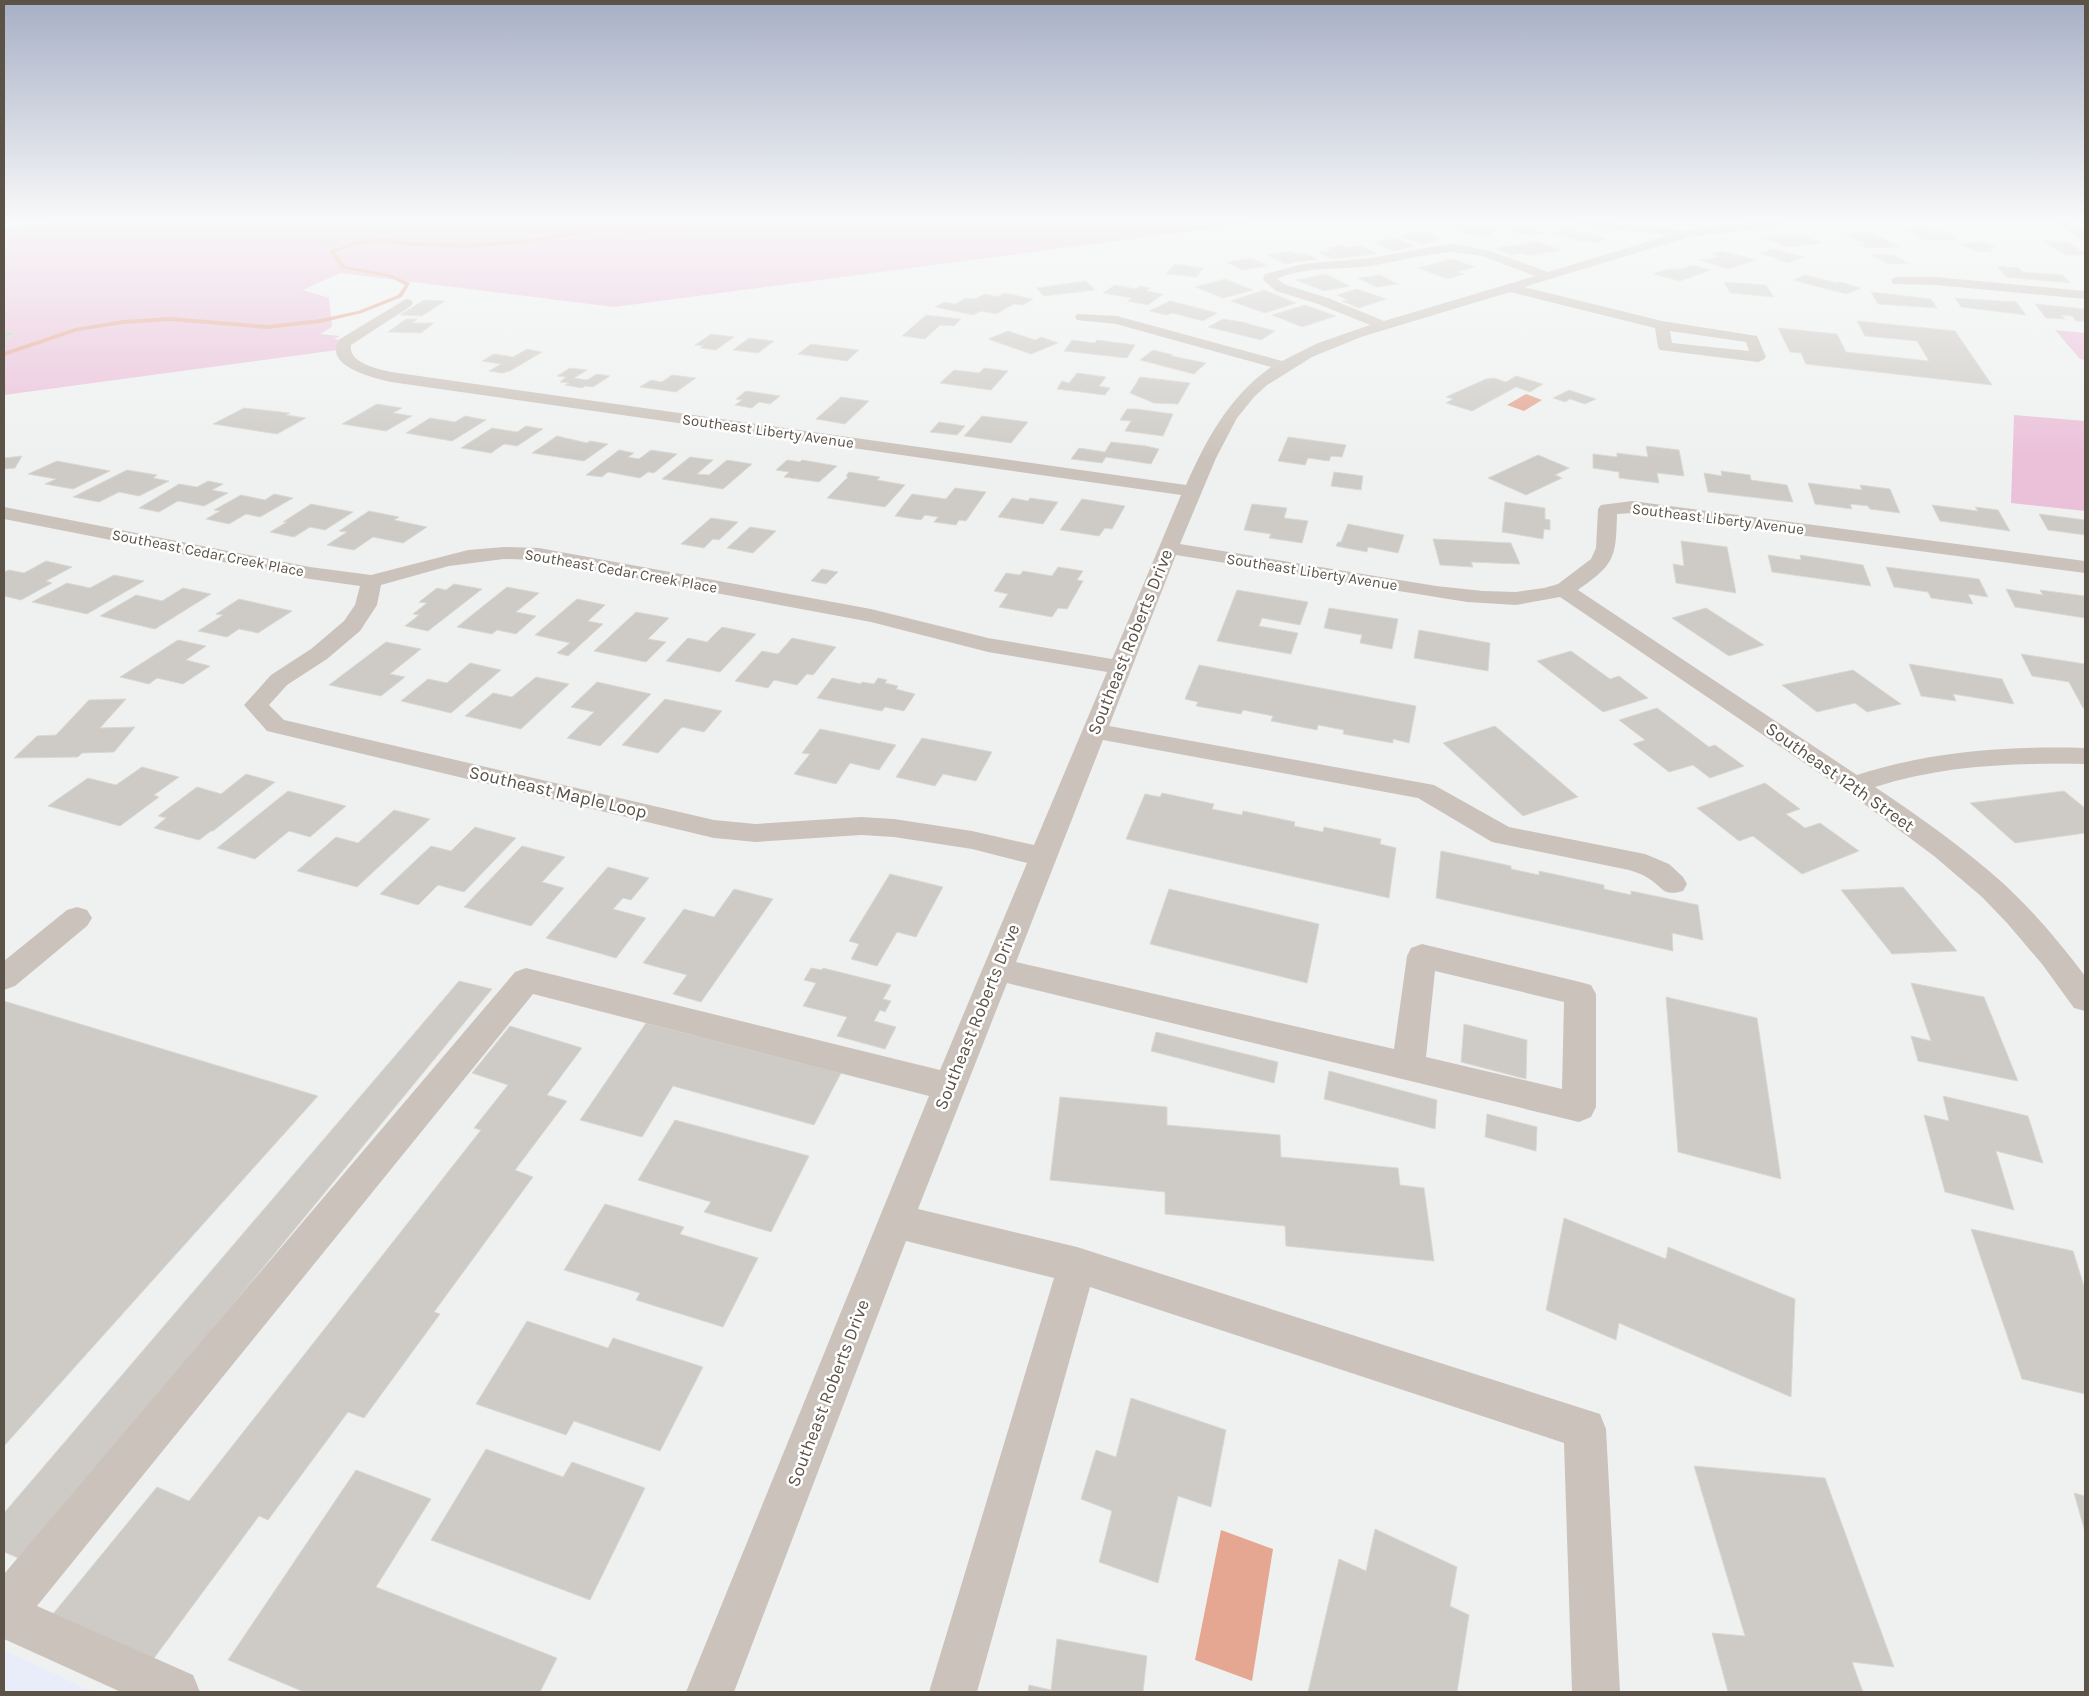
<svg xmlns="http://www.w3.org/2000/svg" width="2089" height="1696" viewBox="0 0 2089 1696" font-family="Karla,sans-serif">
	<rect width="100%" height="100%" fill="#eff1f1"/>
	<path fill="#e9edfa" d="M4,1650L93,1692H4Z"/>
	<g fill="#ebc0d9">
		<path d="M52,222H1261L614,307L340,273L303,290L329,298L332,327L320,334L340,336L334,339L346,341L345,349L4,395V228H10Z"/>
		<path d="M2055,330L2085,333V360L2080,359Z"/>
		<path d="M2014,415L2085,421V511L2011,503Z"/>
	</g>
	<g fill="#e5a791">
		<path d="M1526,394L1542,400L1524,411L1507,405Z"/>
		<path d="M1221,1530L1273,1549L1252,1681L1195,1660Z"/>
	</g>
	<g fill="none" stroke-linecap="round" stroke-linejoin="round">
		<path fill="#e5a791" fill-rule="evenodd" d="M741,222H762L643,233L600,231L528,243L470,248L408,246L387,242L358,244L335,252L345,266L392,275L410,283L402,297L362,313L320,323L267,329L170,321L123,324L78,331L4,356V352L75,328L123,320L170,317L267,325L320,319L358,311L398,295L405,285L389,277L341,268L329,251L357,241L387,238L408,242L470,244L528,239L600,229L643,231Z"/>
	</g>
	<g fill="#cecbc6" stroke="#dad8d3">
		<path d="M1974,222H2033L2041,226L1981,227Z"/>
		<path d="M1462,223L1496,228L1489,237L1464,233L1465,231L1456,230Z"/>
		<path d="M1526,227L1544,233L1532,236L1512,231Z"/>
		<path d="M1568,228L1606,239L1594,243L1589,241L1584,242L1551,233Z"/>
		<path d="M1905,229L1943,231L1959,240H1925Z"/>
		<path d="M1420,231L1433,235L1431,236L1440,239L1423,244L1401,237Z"/>
		<path d="M1870,232L1900,247L1865,248L1859,245H1866L1844,233Z"/>
		<path d="M1798,234L1822,243L1788,247L1764,238Z"/>
		<path d="M1394,238L1415,246L1395,251L1374,243Z"/>
		<path d="M1534,241L1562,250L1528,255L1521,253L1513,255L1495,249L1506,246L1510,247Z"/>
		<path d="M2042,241L2067,242L2079,249H2077L2085,253V255H2066Z"/>
		<path d="M1983,242L1996,247L1987,248L1995,251L1980,252L1959,244Z"/>
		<path d="M1342,245L1347,248L1362,246L1377,254L1331,259L1318,252L1332,250L1327,248Z"/>
		<path d="M1772,249L1804,257L1788,263L1777,260L1780,259L1760,254Z"/>
		<path d="M1291,251L1298,254L1305,253L1317,259L1285,264L1267,255Z"/>
		<path d="M1722,251L1756,260L1728,269L1699,260L1720,257L1711,254Z"/>
		<path d="M1871,255H1893L1909,263L1888,264Z"/>
		<path d="M1252,258L1268,266L1242,270L1227,262Z"/>
		<path d="M1452,259L1475,267L1458,272L1464,274L1448,279L1418,268Z"/>
		<path d="M1175,264L1204,268L1196,277L1166,274Z"/>
		<path d="M1693,265L1711,270L1680,281L1653,274L1668,269H1682Z"/>
		<path d="M1997,266L2019,268L2022,272L2063,275L2070,283L2006,277Z"/>
		<path d="M1326,274L1350,286L1324,291L1296,280Z"/>
		<path d="M1380,275L1398,284L1376,287L1358,278Z"/>
		<path d="M1805,275L1837,283L1840,282L1861,288L1846,294L1793,280Z"/>
		<path d="M1225,279L1253,290L1223,298L1195,287Z"/>
		<path d="M1086,281L1095,290L1044,296L1036,288Z"/>
		<path d="M1724,282L1766,285L1774,297L1730,293Z"/>
		<path d="M1115,285L1136,289L1140,286L1150,288L1146,291L1163,294L1148,305L1128,301L1132,298L1103,293Z"/>
		<path d="M1357,289L1386,299L1359,308L1342,301L1348,300L1337,295Z"/>
		<path d="M1264,290L1296,303L1265,313L1231,301Z"/>
		<path d="M1871,292L1931,299L1937,308L1878,304Z"/>
		<path d="M1004,293L1033,299L1023,305L1014,304L996,314L981,311L973,315L935,307L945,302L955,304L966,298L975,299L985,294L998,297Z"/>
		<path d="M1955,298L2016,302L2026,315L1961,307Z"/>
		<path d="M424,300L445,301L422,316L400,315Z"/>
		<path d="M1170,301L1217,313L1203,321L1172,313L1167,315L1149,311Z"/>
		<path d="M2035,304L2085,309V321H2076L2072,316L2061,315L2065,319L2046,318Z"/>
		<path d="M1305,305L1336,316L1302,327L1272,315Z"/>
		<path d="M926,315L961,319L954,326L940,325L925,339L902,336Z"/>
		<path d="M406,319H417L412,323H434L421,333L388,332Z"/>
		<path d="M1223,319L1242,322L1275,331L1261,340L1208,327Z"/>
		<path d="M1857,321L1955,331L1992,385L1806,364L1801,353L1790,352L1778,328L1837,334L1846,352L1929,361L1917,341L1865,336Z"/>
		<path d="M4,331H6L18,333L5,338L11,339L4,342Z"/>
		<path d="M1008,331L1035,340L1041,337L1058,343L1031,354L988,339Z"/>
		<path d="M711,334L734,337L716,350L700,348L703,346L695,345Z"/>
		<path d="M749,338L774,341L758,353L733,350Z"/>
		<path d="M1072,340L1095,343L1097,340L1135,345L1127,358L1064,351Z"/>
		<path d="M811,344L859,350L847,361L798,354Z"/>
		<path d="M527,349L542,352L510,371L502,373L489,371L501,364L482,361L494,354L513,357Z"/>
		<path d="M1153,350L1173,355L1171,356L1206,363L1194,374L1140,360Z"/>
		<path d="M570,368L587,370L574,378L587,380L597,374L610,376L593,387L585,386L582,388L565,385L569,383L560,382L566,377L557,376Z"/>
		<path d="M984,368L1008,371L991,390L940,383L954,370L979,373Z"/>
		<path d="M1077,373L1106,377L1099,386L1110,388L1105,395L1057,389L1062,381L1069,383Z"/>
		<path d="M672,375L696,378L676,392L640,387L651,380L662,382Z"/>
		<path d="M1516,376L1543,384L1530,392L1516,387L1472,411L1446,403L1453,399L1446,397L1486,379L1494,378L1506,382Z"/>
		<path d="M1140,377L1190,383L1178,404L1154,403L1130,393Z"/>
		<path d="M1569,390L1596,399L1585,404L1570,399L1565,402L1553,398Z"/>
		<path d="M746,391L780,396L770,404L759,402L752,408L735,405L742,400L736,399Z"/>
		<path d="M841,397L869,401L845,424L816,419Z"/>
		<path d="M377,404L402,408L393,413L412,416L386,431L342,424Z"/>
		<path d="M244,408L290,413L286,415L306,418L277,434L213,424Z"/>
		<path d="M1127,409H1136L1173,414L1163,436L1125,431L1131,421L1120,420Z"/>
		<path d="M465,416L486,420L452,441L406,433L430,418L455,422Z"/>
		<path d="M982,416L1028,422L1011,443L964,436Z"/>
		<path d="M939,422L965,426L957,435L930,432Z"/>
		<path d="M526,426L543,429L517,446L504,444L491,453L461,448L492,428L517,432Z"/>
		<path d="M557,436L587,443L590,441L608,444L584,461L532,453Z"/>
		<path d="M1288,437L1346,445L1342,457L1331,456L1329,461L1308,458L1305,465L1278,461Z"/>
		<path d="M1111,442L1146,446L1159,449L1151,464L1106,457L1102,463L1071,459L1079,448L1105,452Z"/>
		<path d="M1646,446L1679,450L1684,476L1657,473L1659,483L1619,478V472L1593,468V454L1617,457V453L1648,457Z"/>
		<path d="M619,450L634,453L628,457L639,459L651,450L677,454L654,473L648,472L640,478L608,472L602,477L586,475Z"/>
		<path d="M1538,455L1569,468L1555,475L1562,478L1526,495L1488,478Z"/>
		<path d="M22,456L15,468L4,469V458Z"/>
		<path d="M690,457L713,460L697,474L709,475L727,460L752,464L723,489L662,479Z"/>
		<path d="M787,460L800,462L802,460L837,466L819,482L784,477L789,472L776,470Z"/>
		<path d="M57,461L110,471L73,489L45,484L56,479L28,474Z"/>
		<path d="M127,470L157,475L153,478L169,481L139,496L119,492L99,502L73,497Z"/>
		<path d="M1721,471L1750,475L1751,480L1787,485L1793,502L1708,492L1704,473L1722,476Z"/>
		<path d="M849,472L880,477L877,480L905,485L885,507L827,498L848,477L846,476Z"/>
		<path d="M1334,472L1363,476L1361,490L1331,486Z"/>
		<path d="M208,481L223,484L212,490L228,493L204,506L178,501L159,512L139,508L179,484L197,487Z"/>
		<path d="M1808,483L1862,490L1860,485L1890,489L1900,513L1870,509L1868,506L1850,504L1852,509L1815,504Z"/>
		<path d="M955,488L986,492L966,521L959,520L956,525L934,522L938,517L925,515L921,520L895,516L912,494L946,499Z"/>
		<path d="M274,494L293,498L260,517L246,514L229,524L206,519L220,511L214,510L241,495L265,500Z"/>
		<path d="M1012,498L1028,501L1030,498L1058,502L1043,524L998,517Z"/>
		<path d="M1082,499L1125,506L1112,529L1105,528L1099,536L1060,530Z"/>
		<path d="M1505,502L1545,508V519L1550,520V530L1544,529L1543,539L1502,532Z"/>
		<path d="M311,504L353,512L325,530L310,527L294,537L270,532L287,522H283Z"/>
		<path d="M1252,504L1287,508L1284,518L1308,521L1302,543L1269,538L1271,534L1244,530Z"/>
		<path d="M1932,505L1978,511L1975,507L1998,510L2010,531L1940,521Z"/>
		<path d="M369,511L399,517L394,520L427,527L403,543L373,537L354,550L327,545L347,532L339,531Z"/>
		<path d="M2039,514L2085,520V535L2048,530Z"/>
		<path d="M711,518L738,522L719,540L713,539L704,548L681,544Z"/>
		<path d="M1348,524L1404,535L1398,553L1368,547L1367,552L1336,546L1338,542H1341Z"/>
		<path d="M750,527L776,531L753,553L727,548Z"/>
		<path d="M1433,539L1511,543L1520,564L1471,562L1473,567L1440,565Z"/>
		<path d="M1681,541L1727,547L1736,593L1676,583L1673,564L1684,566Z"/>
		<path d="M1768,555L1801,560L1800,555L1863,565L1871,586L1772,572Z"/>
		<path d="M46,561L72,567L46,581L52,583L21,600L4,596V572L9,570L24,573Z"/>
		<path d="M1058,567L1083,571L1077,580L1083,581L1067,609L1058,608L1052,617L999,607L1008,594L994,591L1006,573L1020,575L1023,571L1052,576Z"/>
		<path d="M1886,567L1979,579L1988,597L1968,594L1973,604L1931,598L1928,592L1894,587Z"/>
		<path d="M822,569L838,572L826,584L811,581Z"/>
		<path d="M114,575L144,581L87,614L32,602L67,583L90,588Z"/>
		<path d="M454,584L482,589L428,631L405,626L419,615L413,614L427,603L419,602L437,588L446,590Z"/>
		<path d="M507,587L539,593L516,612L536,616L516,634L497,630L492,634L457,627Z"/>
		<path d="M183,588L211,594L155,629L100,616L136,595L162,601Z"/>
		<path d="M2006,589L2043,595L2040,590L2085,596V618L2015,607Z"/>
		<path d="M1237,590L1308,602L1300,625L1262,618L1259,626L1298,633L1291,654L1217,641Z"/>
		<path d="M239,599L292,611L258,633L239,629L227,637L198,631L223,615L216,614Z"/>
		<path d="M577,599L605,605L588,621L603,624L568,656L557,653L570,643L535,635Z"/>
		<path d="M1329,608L1398,619L1392,649L1360,643L1362,635L1324,628Z"/>
		<path d="M1706,608L1764,645L1729,656L1672,618Z"/>
		<path d="M636,612L669,618L648,639L666,642L646,662L594,651Z"/>
		<path d="M722,627L756,634L720,672L666,661L688,638L707,642Z"/>
		<path d="M1419,630L1490,643L1488,671L1414,658Z"/>
		<path d="M792,638L836,647L813,675L807,674L797,685L774,680L768,688L735,681L762,651L778,654Z"/>
		<path d="M178,640L206,646L186,660L210,666L183,684L157,678L149,684L120,677Z"/>
		<path d="M386,642L421,649L390,674L405,677L381,696L329,685Z"/>
		<path d="M1571,651L1610,679L1619,676L1648,698L1603,712L1537,661Z"/>
		<path d="M2021,654L2085,664V708H2083L2069,682L2032,676Z"/>
		<path d="M470,663L501,670L451,713L401,701L428,679L447,683Z"/>
		<path d="M1909,664L2002,679L2014,704L1953,694L1956,701L1921,696Z"/>
		<path d="M1199,665L1416,706L1409,743L1393,739V743L1343,734L1344,730L1318,725L1317,730L1271,721L1273,716L1243,710L1241,714L1196,706L1198,702L1185,699Z"/>
		<path d="M1853,670L1901,704L1867,712L1855,703L1817,712L1782,685Z"/>
		<path d="M536,677L569,684L521,729L465,716L493,693L512,697Z"/>
		<path d="M832,678L861,684L862,682L874,684L878,678L887,680L885,683L898,686L896,689L915,694L904,711L885,707L882,711L817,698Z"/>
		<path d="M597,682L651,694L600,746L567,738L594,712L571,707Z"/>
		<path d="M126,699L100,728L135,727L114,752L82,753L78,757L14,758L37,736L56,735L89,700Z"/>
		<path d="M665,699L722,711L704,732L682,727L658,753L622,745Z"/>
		<path d="M1657,708L1709,747L1715,745L1744,766L1710,778L1693,765L1669,772L1633,744L1645,740L1619,720Z"/>
		<path d="M1495,726L1578,797L1523,816L1443,743Z"/>
		<path d="M820,729L896,745L879,770L850,763L836,784L794,774L810,754L802,753Z"/>
		<path d="M922,738L992,752L976,781L943,774L935,786L896,777Z"/>
		<path d="M142,767L179,777L154,795L159,797L120,826L48,806L88,778L116,785Z"/>
		<path d="M246,774L275,782L213,831H211L199,840L154,828L166,818L158,816L197,787L221,794Z"/>
		<path d="M1765,783L1800,809L1786,814L1805,828L1820,823L1859,851L1802,874L1753,836L1739,841L1697,808Z"/>
		<path d="M288,791L346,806L310,837L289,831L255,859L217,848Z"/>
		<path d="M2064,791L2085,808V833L2015,843L1970,803Z"/>
		<path d="M1162,793L1214,804L1212,809L1242,815L1243,811L1295,822L1294,826L1323,832L1324,827L1381,839L1380,844L1396,848L1389,898L1126,839L1145,794L1160,797Z"/>
		<path d="M394,810L430,819L357,887L297,871L336,837L358,843Z"/>
		<path d="M475,827L516,838L464,892L438,885L418,905L380,894L431,846L451,851Z"/>
		<path d="M522,846L565,857L542,882L564,888L531,926L464,907Z"/>
		<path d="M1441,851L1511,866V869L1539,875V871L1604,885V889L1631,895V891L1698,905L1703,940L1672,933L1673,951L1436,898Z"/>
		<path d="M608,867L649,878L631,900L623,898L613,909L646,918L616,958L546,938Z"/>
		<path d="M890,874L943,887L916,937L897,932L877,966L851,959L859,944L849,941Z"/>
		<path d="M1903,887L1957,951L1892,954L1841,890Z"/>
		<path d="M734,889L773,899L701,1002L673,994L687,975L643,963L684,909L714,917Z"/>
		<path d="M1169,889L1319,924L1307,983L1150,944Z"/>
		<path d="M811,968L822,970L823,968L891,985L883,999L891,1001L885,1012L880,1010L874,1021L896,1027L885,1049L837,1036L847,1017L803,1006L816,983L804,980Z"/>
		<path d="M459,981L492,989L23,1560L4,1552V1513Z"/>
		<path d="M1911,983L1984,997L2018,1081L1918,1061L1911,1036L1931,1041Z"/>
		<path d="M1666,997L1757,1018L1781,1179L1678,1152Z"/>
		<path d="M4,1001L318,1096L4,1446Z"/>
		<path d="M646,1023L841,1073L814,1125L673,1086L642,1137L580,1120Z"/>
		<path d="M1464,1024L1527,1040L1526,1079L1461,1062Z"/>
		<path d="M510,1026L582,1048L547,1095L567,1101L515,1170L533,1177L434,1312L440,1314L364,1418L348,1412L268,1520L259,1516L146,1669L48,1620L157,1487L189,1501L481,1130L474,1128L508,1085L472,1073Z"/>
		<path d="M1156,1032L1278,1062L1274,1083L1151,1051Z"/>
		<path d="M1329,1071L1437,1100L1435,1129L1324,1099Z"/>
		<path d="M1943,1096L2028,1116L2043,1163L1996,1151L2014,1210L1945,1192L1924,1115L1949,1121Z"/>
		<path d="M1060,1097L1167,1107V1125L1280,1135L1281,1157L1398,1168L1400,1185L1424,1188L1434,1261L1286,1246L1285,1226L1165,1214V1192L1050,1180Z"/>
		<path d="M1487,1114L1537,1127L1536,1151L1485,1137Z"/>
		<path d="M675,1120L809,1156L771,1232L704,1212L711,1202L638,1180Z"/>
		<path d="M605,1204L684,1227L680,1234L758,1258L723,1327L636,1300L640,1293L564,1270Z"/>
		<path d="M1564,1218L1666,1259L1668,1247L1795,1299L1791,1397L1619,1323L1616,1340L1546,1310Z"/>
		<path d="M1971,1229L2073,1251L2085,1289V1394L2022,1379Z"/>
		<path d="M527,1321L608,1348L613,1338L703,1367L660,1451L574,1421L566,1435L476,1404Z"/>
		<path d="M1131,1398L1226,1430L1211,1507L1178,1496L1158,1583L1099,1562L1112,1511L1081,1499L1096,1450L1116,1457Z"/>
		<path d="M486,1449L563,1477L572,1462L645,1488L590,1600L431,1540Z"/>
		<path d="M1694,1466L1825,1478L1894,1667L1852,1662L1863,1692H1728L1712,1633L1745,1636Z"/>
		<path d="M356,1470L431,1499L376,1587L557,1658L540,1692H304L228,1660Z"/>
		<path d="M2074,1493L2085,1496V1532Z"/>
		<path d="M1375,1529L1457,1567L1450,1606L1469,1615L1457,1692H1308L1339,1559L1366,1571Z"/>
		<path d="M1057,1639L1147,1656L1143,1692H1028L1029,1685L1051,1690Z"/>
	</g>
	<g fill="none" stroke-linecap="round" stroke-linejoin="round">
		<g fill="#cbc3bb" fill-rule="evenodd">
			<path d="M1575,222H1615L1685,231L1746,222H1790L1784,226L1689,237L1524,287L1662,321L1757,336L1766,357L1763,360L1758,362L1660,350L1658,347L1655,328L1510,292L1361,337L1312,357L1267,385L1254,397L1237,418L1216,458L1180,544L1436,586L1483,591L1516,592L1544,588L1558,584L1591,559L1596,548L1598,509L1601,505L1632,501L2085,561V573L1632,513L1617,514C1616,558 1615,564 1578,590L1857,775C1931,751 2008,746 2085,748V764C2014,763 1943,765 1875,787C1920,817 1964,848 2004,884C2034,912 2060,943 2085,976V1011L2074,1008L2042,964L2007,923L1982,897L1934,856L1856,798L1560,597L1516,605L1467,602L1176,555L1109,726L1434,785L1509,827L1645,854L1669,864L1683,877L1687,884L1683,891C1662,897 1663,887 1648,878C1642,874 1635,872 1629,870L1492,842L1418,798L1103,740L1016,962L1394,1049L1407,956L1411,948L1422,944L1580,982L1591,985L1596,994V1107L1591,1117L1579,1122L1007,983L918,1209L1077,1247L1600,1414L1606,1429L1620,1692H1572L1564,1443L1090,1287L977,1692H929L1054,1278L906,1241L734,1692H686L929,1096L533,994L37,1606L193,1675L200,1692H121L4,1639V1574L515,972L526,968L940,1070L1027,863L972,849L894,837L861,835L756,842L714,838L267,731L244,705L271,675L311,649L344,621L355,605L360,586L310,579L4,519V507L310,567L371,575L468,550L504,547L539,548L871,609L988,638L1112,659L1181,495L391,382C374,378 321,366 340,339L406,299L411,300L413,303L411,306L351,345C348,363 378,369 391,372L1186,485C1207,438 1229,397 1271,367L1116,324L1077,320L1075,317L1077,314L1117,316L1282,361L1318,343L1370,325L1318,304L1276,291L1263,280L1265,274L1303,264L1371,258L1431,247L1454,244L1490,251L1548,272L1670,235L1581,226ZM1454,252L1482,256L1535,276L1384,321L1328,298L1286,285L1277,279C1305,266 1340,270 1370,266C1398,262 1425,253 1454,252ZM1670,331L1746,342L1749,351L1672,343ZM504,559L539,560L871,622L988,652L1107,672L1034,845L972,831L894,819L861,817L756,824L714,820L284,720L269,705L287,685L327,659L360,631L377,605L381,585L449,566ZM1435,971L1564,1002L1562,1089L1426,1057Z"/>
			<path d="M2055,222H2070L2085,232V241L2081,240Z"/>
			<path d="M1898,277H1935L2085,291V299L1935,285L1893,284L1891,281L1893,278Z"/>
			<path d="M77,907L87,910L92,918L87,926L15,986L4,990V961L67,910Z"/>
		</g>
	</g>
	<linearGradient id="sky" x2="0" y2="1"><stop stop-color="#a7afc5"/><stop offset="0.48" stop-color="#f8f9f9"/><stop offset="1" stop-color="#f8f9f9" stop-opacity="0"/></linearGradient>
	<rect width="2089" height="460" fill="url(#sky)"/>
	<g text-anchor="middle" dominant-baseline="central" stroke-width="5" stroke-linejoin="round" paint-order="stroke">
		<g font-size="15" fill="#5b5248" stroke="#fff">
			<text transform="translate(768 431) rotate(8)">Southeast Liberty Avenue</text>
			<text transform="translate(1718 519) rotate(7)">Southeast Liberty Avenue</text>
			<text transform="translate(208 553) rotate(11)">Southeast Cedar Creek Place</text>
			<text transform="translate(621 571) rotate(10)">Southeast Cedar Creek Place</text>
			<text transform="translate(1312 572) rotate(9)">Southeast Liberty Avenue</text>
		</g>
		<g font-size="18" fill="#5b5248" stroke="#fff">
			<text transform="translate(1130 642) rotate(-68)">Southeast Roberts Drive</text>
			<text transform="translate(1840 777) rotate(35)">Southeast 12th Street</text>
			<text transform="translate(558 792) rotate(13)">Southeast Maple Loop</text>
			<text transform="translate(977 1017) rotate(-68)">Southeast Roberts Drive</text>
			<text transform="translate(828 1393) rotate(-69)">Southeast Roberts Drive</text>
		</g>
	</g>
	<rect width="2089" height="1696" fill="none" stroke="#5b5248" stroke-width="10"/>
</svg>
